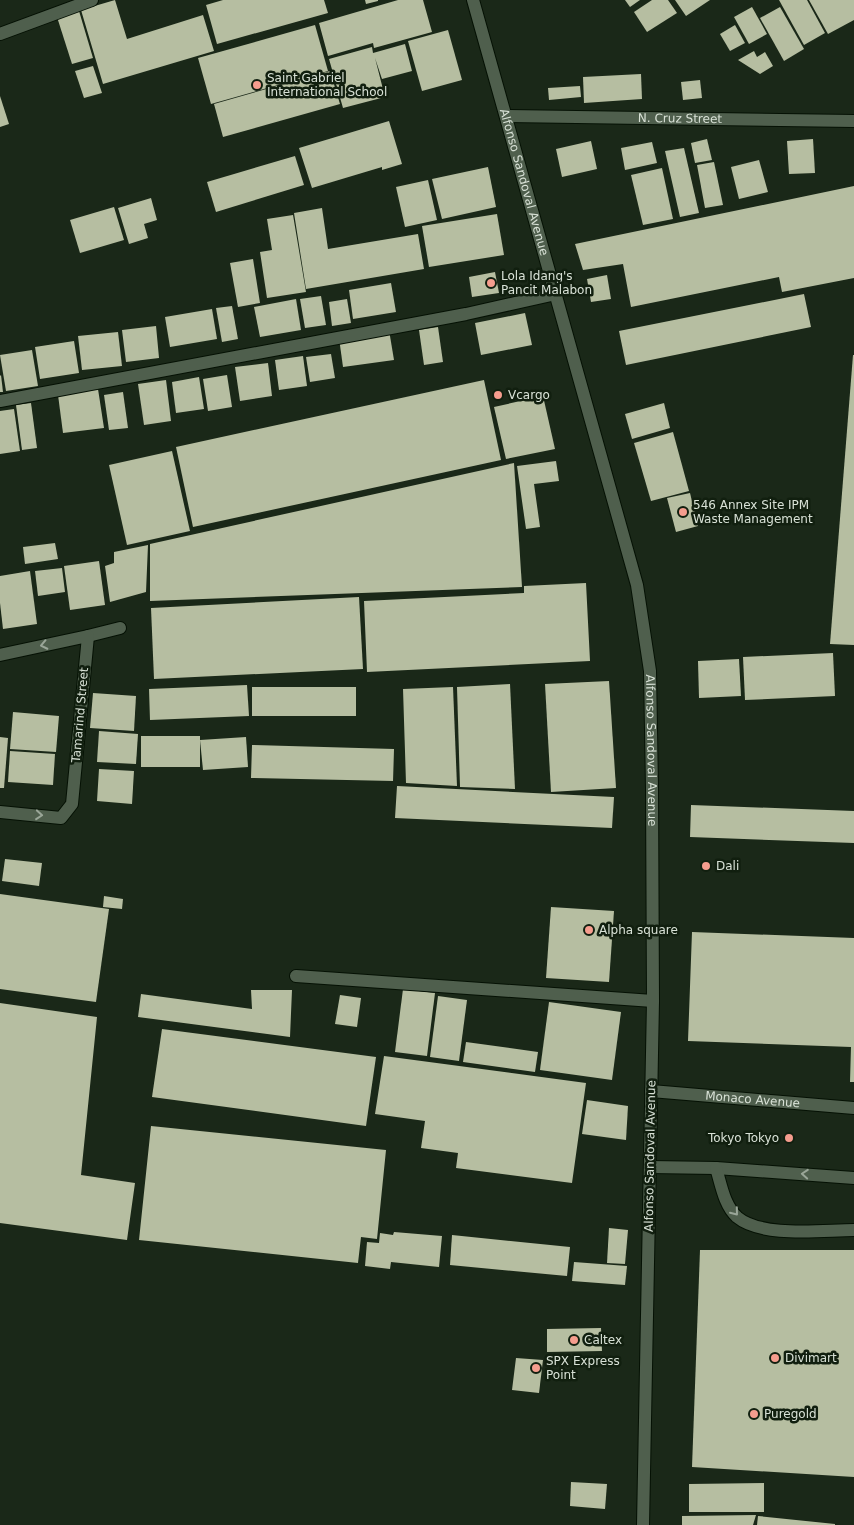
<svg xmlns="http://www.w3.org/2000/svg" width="854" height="1525" viewBox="0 0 854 1525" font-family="'DejaVu Sans',sans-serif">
	<rect width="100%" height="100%" fill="#1a2818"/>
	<g fill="#b6bea1">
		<path d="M115,0L127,39L203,15L214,51L103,84L81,10Z"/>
		<path d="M223,0H324L328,13L217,44L206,5Z"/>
		<path d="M365,0H378V1L366,4Z"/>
		<path d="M398,0H423L432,32L374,48L373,43L328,56L319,23Z"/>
		<path d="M625,0H640L630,7Z"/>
		<path d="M652,0H668L677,13L647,32L634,12Z"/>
		<path d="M675,0H710L686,16Z"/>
		<path d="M779,0H807L825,33L804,45Z"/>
		<path d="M809,0H854V20L828,34Z"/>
		<path d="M752,7L767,34L749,44L734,17Z"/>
		<path d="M780,7L804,49L784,61L760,18Z"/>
		<path d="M79,11L93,58L72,64L57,17Z"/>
		<path d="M315,25L328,71L211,104L198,58Z"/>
		<path d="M735,25L745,43L730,51L720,34Z"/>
		<path d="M448,30L462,80L422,91L408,41Z"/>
		<path d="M405,44L412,71L382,79L375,58L385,97L343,108L329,59L372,47L373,53Z"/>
		<path d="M754,51L757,57L765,52L773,66L760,74L738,60Z"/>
		<path d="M93,66L102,93L84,98L75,71Z"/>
		<path d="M330,71L340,104L223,137L214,104Z"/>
		<path d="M641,74L642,99L584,103L583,77Z"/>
		<path d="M700,80L702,98L683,100L681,82Z"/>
		<path d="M580,86L581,97L549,100L548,88Z"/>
		<path d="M0,96L9,124L0,127Z"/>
		<path d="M389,121L402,164L382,170V167L312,188L299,148Z"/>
		<path d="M707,139L712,160L695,163L691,143Z"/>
		<path d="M813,139L815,173L789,174L787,141Z"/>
		<path d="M591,141L597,169L562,177L556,149Z"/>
		<path d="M652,142L657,163L625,170L621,148Z"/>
		<path d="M684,148L699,213L680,217L665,151Z"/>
		<path d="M295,156L304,185L216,212L207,182Z"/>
		<path d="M759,160L768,192L739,199L731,167Z"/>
		<path d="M714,162L723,205L705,208L697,165Z"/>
		<path d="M488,167L496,207L442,219L432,179Z"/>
		<path d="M662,168L673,219L643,225L631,175Z"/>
		<path d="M428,180L437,220L405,227L396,187Z"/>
		<path d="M854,186V278L782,292L779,277L631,307L623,264L583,270L575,244Z"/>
		<path d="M151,198L157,220L144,224L148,238L129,244L118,208Z"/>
		<path d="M114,207L124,240L80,253L70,220Z"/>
		<path d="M322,208L328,249L418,234L424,269L306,289L294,213Z"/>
		<path d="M497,214L504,255L429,267L422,226Z"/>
		<path d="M293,215L306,292L267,298L260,252L272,250L267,219Z"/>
		<path d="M253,259L260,303L238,307L230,263Z"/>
		<path d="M495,272L499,293L472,297L469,277Z"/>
		<path d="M607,275L611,299L591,302L587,279Z"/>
		<path d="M391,283L396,312L353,319L349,290Z"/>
		<path d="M804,294L811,327L626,365L619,331Z"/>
		<path d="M321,296L326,325L305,328L300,299Z"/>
		<path d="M296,299L301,330L260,337L254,307Z"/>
		<path d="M347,299L351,323L332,326L329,302Z"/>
		<path d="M232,306L238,339L222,342L216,308Z"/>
		<path d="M212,309L217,339L170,347L165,317Z"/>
		<path d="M525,313L532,345L481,355L475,323Z"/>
		<path d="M156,326L159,358L126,362L122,330Z"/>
		<path d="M438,327L443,362L424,365L419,330Z"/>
		<path d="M389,330L394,360L343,367L339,338Z"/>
		<path d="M118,332L122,366L82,370L78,336Z"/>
		<path d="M74,341L79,373L40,379L35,347Z"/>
		<path d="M32,350L38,386L6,391L0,355Z"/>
		<path d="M331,354L335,378L310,382L306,357Z"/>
		<path d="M853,355H854V645L830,644Z"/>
		<path d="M303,356L307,386L279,390L275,360Z"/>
		<path d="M268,363L272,396L240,401L235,367Z"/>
		<path d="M1,375L3,392H0V376Z"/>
		<path d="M227,375L232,407L208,411L203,379Z"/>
		<path d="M199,377L204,409L176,413L172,382Z"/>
		<path d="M166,380L171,421L144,425L138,384Z"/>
		<path d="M484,380L501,460L193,527L176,447Z"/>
		<path d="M98,389L104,428L63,433L58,395Z"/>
		<path d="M123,392L128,428L109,430L104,395Z"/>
		<path d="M543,396L555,449L506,459L494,407Z"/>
		<path d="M31,403L37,448L22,450L16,405Z"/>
		<path d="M664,403L670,428L632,439L625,414Z"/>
		<path d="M14,409L20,451L0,454V411Z"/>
		<path d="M673,432L689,491L651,501L634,443Z"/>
		<path d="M172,451L190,531L127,545L109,465Z"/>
		<path d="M556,461L559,481L534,484L540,527L526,529L517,466Z"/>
		<path d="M514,463L522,587L150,601V544Z"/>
		<path d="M690,493L698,526L676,532L667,498Z"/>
		<path d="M55,543L58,559L25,564L23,547Z"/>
		<path d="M148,545L146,592L110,602L105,566L114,563V552Z"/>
		<path d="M99,561L105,605L70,610L64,566Z"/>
		<path d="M62,568L65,592L38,596L35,571Z"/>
		<path d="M30,571L37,624L3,629L0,603V576Z"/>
		<path d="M586,583L590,661L367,672L364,601L524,593V586Z"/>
		<path d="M359,597L363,669L154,679L151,608Z"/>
		<path d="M833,653L835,696L745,700L743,657Z"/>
		<path d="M739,659L741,696L699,698L698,661Z"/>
		<path d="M609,681L616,788L551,792L545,684Z"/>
		<path d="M510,684L515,789L460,787L457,687Z"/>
		<path d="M247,685L249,716L150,720L149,689Z"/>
		<rect x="252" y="687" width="104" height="29"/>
		<path d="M453,687L457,786L406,783L403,689Z"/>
		<path d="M93,693L136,696L134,731L90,728Z"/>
		<path d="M13,712L59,716L56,752L10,749Z"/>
		<path d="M99,731L138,734L136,764L97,762Z"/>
		<rect x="141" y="736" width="59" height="31"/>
		<path d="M0,737L8,738L4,788H0Z"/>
		<path d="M246,737L248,767L203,770L200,740Z"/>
		<path d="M252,745L394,749L393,781L251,778Z"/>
		<path d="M10,751L55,754L53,785L8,782Z"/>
		<path d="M99,769L134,771L132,804L97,801Z"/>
		<path d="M397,786L614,797L612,828L395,818Z"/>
		<path d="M691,805L854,811V843L690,837Z"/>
		<path d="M5,859L42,863L39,886L2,881Z"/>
		<path d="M0,894L109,909L96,1002L0,989Z"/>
		<path d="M104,896L123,899L122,909L103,907Z"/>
		<path d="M551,907L614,911L609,982L546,978Z"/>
		<path d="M692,932L854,938V1082H850L851,1047L688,1041Z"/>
		<path d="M403,989L435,993L427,1056L395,1052Z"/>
		<path d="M251,990H292L290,1037L138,1017L141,994L252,1009Z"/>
		<path d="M340,995L361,998L357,1027L335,1024Z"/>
		<path d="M438,996L467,1000L459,1061L430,1057Z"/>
		<path d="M549,1002L621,1012L612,1080L540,1070Z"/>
		<path d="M0,1003L97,1017L81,1175L135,1183L127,1240L0,1223Z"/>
		<path d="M162,1029L376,1057L366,1126L152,1097Z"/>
		<path d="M466,1042L538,1052L535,1072L463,1062Z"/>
		<path d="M384,1056L586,1083L572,1183L456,1168L458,1153L421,1148L425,1121L375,1114Z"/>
		<path d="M587,1100L628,1106L626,1140L582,1134Z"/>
		<path d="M151,1126L386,1150L377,1239L361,1237L358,1263L139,1240Z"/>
		<path d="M609,1228L628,1230L625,1264L607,1263Z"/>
		<path d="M394,1232L442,1236L439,1267L391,1262L390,1269L365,1266L367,1242L379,1243L380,1233L393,1235Z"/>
		<path d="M452,1235L570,1247L567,1276L450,1265Z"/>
		<path d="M700,1250H854V1477L692,1467Z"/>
		<path d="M574,1262L627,1266L625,1285L572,1281Z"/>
		<path d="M601,1328L602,1351L547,1352V1329Z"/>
		<path d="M516,1358L543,1360L539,1393L512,1390Z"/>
		<path d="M571,1482L607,1484L605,1509L570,1506Z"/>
		<path d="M764,1483V1512H689V1484Z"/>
		<path d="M756,1515L753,1525H682V1516Z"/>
		<path d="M758,1516L835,1524V1525H757Z"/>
	</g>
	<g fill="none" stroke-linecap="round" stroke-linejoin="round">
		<defs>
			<g id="lane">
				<path d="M0,34L92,0"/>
				<path d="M88,636L120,628"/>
				<path d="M296,976L653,1001"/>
				<path d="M650,1167L716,1168L854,1178"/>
				<path d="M716,1168C721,1184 724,1205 737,1217C762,1238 822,1230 854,1230"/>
			</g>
			<g id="street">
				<path d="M0,401L466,314L556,294"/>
				<path d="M0,655L88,636L72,804L61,818L0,812"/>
				<path id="s1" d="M651,1091L854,1108"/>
			</g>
			<g id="secondary">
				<path id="s2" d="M473,0L637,585L650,671L652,788L653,1001L643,1525"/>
				<path id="s3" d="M506,116L854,121"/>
			</g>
		</defs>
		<use href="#lane" stroke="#051104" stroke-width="14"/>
		<use href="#street" stroke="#051104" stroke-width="14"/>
		<use href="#secondary" stroke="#051104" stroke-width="14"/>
		<use href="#lane" stroke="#4f5f4d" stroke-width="12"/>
		<use href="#street" stroke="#4f5f4d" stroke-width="12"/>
		<use href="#secondary" stroke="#4f5f4d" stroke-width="12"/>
	</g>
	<defs><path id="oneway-chevron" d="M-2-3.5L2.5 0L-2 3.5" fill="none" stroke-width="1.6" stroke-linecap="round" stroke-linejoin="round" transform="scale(1.25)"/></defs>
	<g stroke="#9aa698">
		<use href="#oneway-chevron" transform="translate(44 645) rotate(168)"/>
		<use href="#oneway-chevron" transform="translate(39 815) rotate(5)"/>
		<use href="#oneway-chevron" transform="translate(805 1174) rotate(-176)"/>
		<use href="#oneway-chevron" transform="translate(735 1212) rotate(51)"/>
	</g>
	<g fill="#f59d8e" stroke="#111f0f" stroke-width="2">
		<circle cx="257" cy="85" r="5"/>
		<circle cx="491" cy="283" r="5"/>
		<circle cx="498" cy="395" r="5"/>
		<circle cx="683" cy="512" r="5"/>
		<circle cx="706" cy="866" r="5"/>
		<circle cx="589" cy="930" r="5"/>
		<circle cx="789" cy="1138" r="5"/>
		<circle cx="574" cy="1340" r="5"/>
		<circle cx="775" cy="1358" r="5"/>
		<circle cx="536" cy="1368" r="5"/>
		<circle cx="754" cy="1414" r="5"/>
	</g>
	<g text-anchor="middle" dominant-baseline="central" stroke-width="5" stroke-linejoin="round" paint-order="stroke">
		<g font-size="12" fill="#d8e1d6" stroke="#111f0f" text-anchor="start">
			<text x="267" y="78">Saint Gabriel<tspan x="267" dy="14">International School</tspan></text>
			<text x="501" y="276">Lola Idang's<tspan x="501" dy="14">Pancit Malabon</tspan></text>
			<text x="508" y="395">Vcargo</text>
			<text x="693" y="505">546 Annex Site IPM<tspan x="693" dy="14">Waste Management</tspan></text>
			<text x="716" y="866">Dali</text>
			<text x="599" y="930">Alpha square</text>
			<text x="779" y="1138" text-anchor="end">Tokyo Tokyo</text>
			<text x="584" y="1340">Caltex</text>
			<text x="785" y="1358">Divimart</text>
			<text x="546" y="1361">SPX Express<tspan x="546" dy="14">Point</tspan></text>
			<text x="764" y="1414">Puregold</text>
		</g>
		<g font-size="12" fill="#d8e1d6" stroke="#111f0f">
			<text stroke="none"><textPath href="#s3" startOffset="174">N. Cruz Street</textPath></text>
			<text stroke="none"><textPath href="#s2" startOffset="189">Alfonso Sandoval Avenue</textPath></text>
			<text transform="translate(80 715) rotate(-85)">Tamarind Street</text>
			<text stroke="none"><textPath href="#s2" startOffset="774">Alfonso Sandoval Avenue</textPath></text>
			<text stroke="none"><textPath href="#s1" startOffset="102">Monaco Avenue</textPath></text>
			<text transform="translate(650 1156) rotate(-89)">Alfonso Sandoval Avenue</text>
		</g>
	</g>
</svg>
